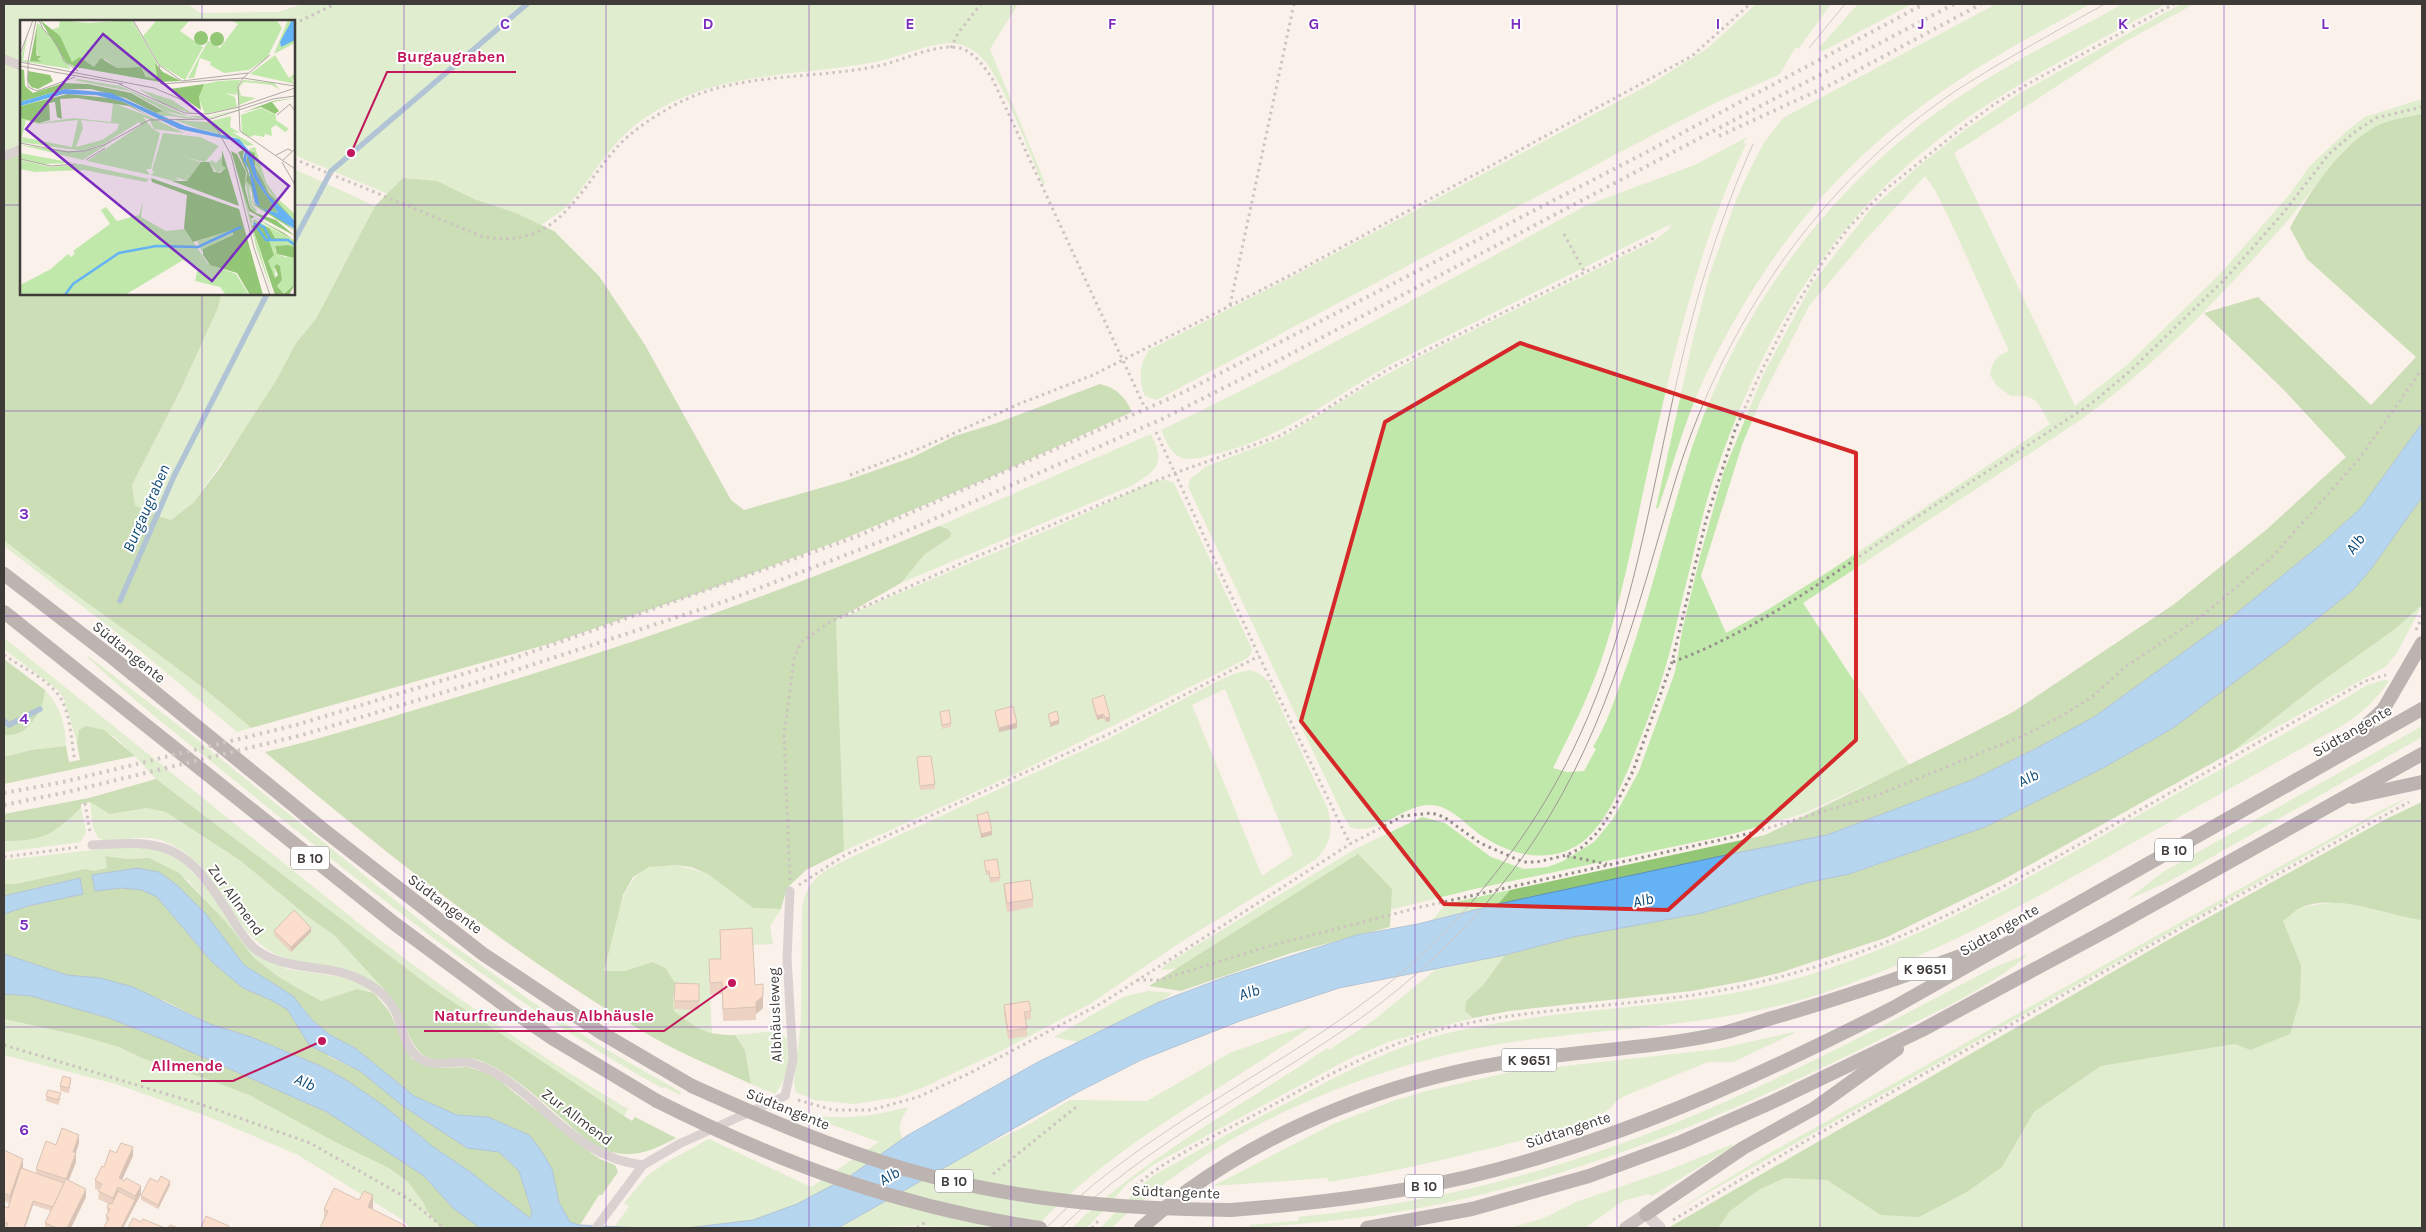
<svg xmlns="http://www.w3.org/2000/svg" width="2426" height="1232" viewBox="0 0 2426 1232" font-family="Karla,sans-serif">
	<rect width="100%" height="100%" fill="#faf1eb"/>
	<g fill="#c0e8aa" fill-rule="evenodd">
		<path d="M4,4H188L200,13L278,12L303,4H1018L990,49L1045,183L1043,185C1030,155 1002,75 979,55C970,47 960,43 948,43C919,46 893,60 864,64C784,77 700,73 634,126C608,147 592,177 571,202C563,211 551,218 541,225L516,213L474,199L437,181L403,178L388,194L294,155V21H21V145L4,153Z"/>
		<path d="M1756,4H1831L1799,48H1795L1780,74L1713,104L1620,152L1157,400L1145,396C1138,378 1139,366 1149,350L1282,282L1654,82L1708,48Z"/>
		<path d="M1858,4H1912L1823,51L1818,49Z"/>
		<path d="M1996,4H2091C2021,41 1951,80 1890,131C1810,197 1749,284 1705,377C1685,419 1673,465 1658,509L1656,508L1693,339L1709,276L1736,200L1751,167L1764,143L1783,118Z"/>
		<path d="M2123,4H2166C2100,40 2032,74 1970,116C1838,208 1768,322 1716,472C1703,509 1695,549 1685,588C1678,615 1673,644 1664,672C1655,703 1642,734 1630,765C1619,791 1607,820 1586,839C1557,864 1517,858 1487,839C1472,831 1460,815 1444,808C1409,793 1383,839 1350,827L1342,813L1191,493L1188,486L1190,479L1207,466L1283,437L1375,381L1423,355L1654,241L1668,230L1671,224L1393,363C1333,397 1279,441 1210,455C1201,458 1190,461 1180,457C1169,452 1166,440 1161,430L1251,386L1354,332L1587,205L1695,165L1747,137L1743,143L1746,144C1700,241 1676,346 1652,451C1636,522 1624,595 1600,664C1587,700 1570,734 1553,768L1567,772L1584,771L1596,749L1593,747C1608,722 1616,695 1626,668C1650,599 1667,527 1689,457C1736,310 1835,177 1965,93C2015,60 2070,33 2123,4Z"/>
		<path d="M2181,4H2194L2126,41L1954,153L2075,406L2128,364L2221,273L2290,194L2309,167L2347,131L2365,117L2422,99V114C2402,119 2379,122 2362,135C2330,161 2309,197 2282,227C2220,297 2158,363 2082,419L1803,603L1909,765L1805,813L1733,834L1470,890L1264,941L1175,969L1161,970L1166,964L1357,848L1422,817L1445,823L1491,857L1524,869L1548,867L1563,861L1594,842L1613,819L1639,771L1675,672L1682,631L1701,553L1724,471L1764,373L1812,284L1870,210L1921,164L1966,129L2022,92ZM1925,176L1935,190L1956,233L2009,351C1996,356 1992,362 1990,375L1997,386L2011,396C2038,394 2038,403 2050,424L1828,572L1764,612L1726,633L1701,576L1742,445L1760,402L1809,306L1866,239Z"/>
		<path d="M294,169L375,206L316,319L296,343L277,379L242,434L193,503L171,520L155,515L135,505L132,485L180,391L218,308L221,294H294Z"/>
		<path d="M1151,434C1166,464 1157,470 1131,486L901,583L924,555L950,537L949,529L939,526Z"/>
		<path d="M1167,480L1174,483L1252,649L1251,654L1246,659L1026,769L844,851L836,620L1060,525L1154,481Z"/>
		<path d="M4,540C85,605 174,659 251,728L237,732L138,649L4,546Z"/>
		<path d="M2422,605L2397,653L2385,667L2232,752L2318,684L2395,629Z"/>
		<path d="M4,638L367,930C451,994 536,1055 628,1109L624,1116L431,987L156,779L133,754L113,736L79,730L77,743L64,699L57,689L4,649Z"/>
		<path d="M88,656L195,738L433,931L548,1013L602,1047L681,1092L680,1095L665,1087L662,1088C515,1007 385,903 255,797C199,751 140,707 87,657Z"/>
		<path d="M1250,670L1260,674L1268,681L1327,807C1334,829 1331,844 1315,860L1184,940L1090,1004L1005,1049L924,1087L898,1097L854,1104L814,1100L796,1092L794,1082L801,1022L802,909C807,876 826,870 854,856L1108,739L1218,681L1236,673ZM1225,689L1293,855L1262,876L1192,705Z"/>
		<path d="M2384,680L2389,681C2377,699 2363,712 2345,724C2270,766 2195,808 2120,850C2022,906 1928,959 1820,994C1724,1025 1625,1027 1526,1040C1375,1061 1223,1124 1111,1228H1100L1144,1183L1156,1174C1205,1147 1253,1120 1302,1095C1349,1070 1396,1046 1448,1033C1565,1005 1686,1011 1802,977C1919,942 2025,880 2130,820C2209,775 2289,733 2367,685Z"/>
		<path d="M45,690C61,707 65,723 66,746L31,750L4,757V736C9,735 19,734 23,731C35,722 44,706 45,690Z"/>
		<path d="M2422,726V737L2168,882L2127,900L2163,872Z"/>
		<path d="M2415,794L1672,1213L1768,1154L2279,867L2382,810Z"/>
		<path d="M90,802L110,814L147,808L166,812L241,861L307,916L335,936L384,989C370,980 356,971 339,968C317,963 293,964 273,953C224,925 217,854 156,839C137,835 118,843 99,839L93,828Z"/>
		<path d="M81,808L86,831L81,842L4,852V841C41,841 53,834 81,808Z"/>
		<path d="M129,846L158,848L181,860L208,889L243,942L269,961L287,969L340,977L354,981L373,992L357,989L321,1001L280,978L254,958L188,880L149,858L127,859L105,856L107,868L94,872L85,869L16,884H4V860Z"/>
		<path d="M677,865L708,874L753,908L781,909L770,926L773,944L752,945L721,971L709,972L712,1035L691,1024L674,1011L673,1001L675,983L652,962L625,971H604C611,944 620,874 650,867C659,865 669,866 677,865Z"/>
		<path d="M1510,890L1498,904L1432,920L1446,904Z"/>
		<path d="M2334,902L2390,911L2422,920V1228H1718L1730,1211L1760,1189L1785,1178L1827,1180L1919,1217L1967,1192L2002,1167L2034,1112L2101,1066L2235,1044L2250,1050L2301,965L2283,921L2302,907Z"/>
		<path d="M1505,955L1484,984L1466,1001L1465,1011L1473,1018L1388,1042L1349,1059L1156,1163L1128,1183L1087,1228H1072C1147,1155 1241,1107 1327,1048L1329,1050L1374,1020L1435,970Z"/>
		<path d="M2025,955L2027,956C1980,994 1921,1019 1867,1046C1722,1118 1570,1181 1409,1210C1357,1219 1305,1224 1252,1228L1249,1225L1299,1221L1298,1217C1389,1208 1477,1190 1564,1163C1715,1116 1854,1041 1993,968Z"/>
		<path d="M1148,991L1173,993L1159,1002L1078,1042L1054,1037L1123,997Z"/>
		<path d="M4,1019L77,1035L119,1047L144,1059L207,1079L249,1095L335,1142L389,1168L408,1182L423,1202L427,1211L441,1228H410L403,1220L298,1155L209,1117L116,1084L4,1055Z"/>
		<path d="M1313,1025C1217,1094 1118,1140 1035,1228L912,1226L838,1228L966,1155L1026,1126L1070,1100L1147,1101L1230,1053L1285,1033Z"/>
		<path d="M778,1031L787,1039C789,1060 788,1077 775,1094L751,1084L745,1050L735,1035Z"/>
		<path d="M1793,1032L1795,1033L1733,1062H1708L1622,1097C1615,1101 1612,1108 1605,1112C1577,1126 1545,1134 1515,1142C1453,1158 1392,1172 1329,1182L1327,1178L1213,1186L1333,1124L1393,1101L1427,1091L1511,1072L1719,1049Z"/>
		<path d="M908,1107C902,1119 896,1127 903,1139C859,1170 805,1209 752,1220C706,1229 660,1229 614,1227L629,1207L624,1203L646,1177L665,1163L709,1139L811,1187L879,1142L800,1113C839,1121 870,1117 908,1107Z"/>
		<path d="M1733,1144L1732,1147L1652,1196L1648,1194L1623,1201L1585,1228H1510L1544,1218L1576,1202L1666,1171Z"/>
	</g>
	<g fill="#93c776">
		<path d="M2422,114V423L2360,509L2320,545L2228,620L2094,717L2035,749L1972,780L1827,835L1498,904L1510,890L1765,835L1953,743L2013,712L2173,605L2266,530L2346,457L2284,390L2204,313L2258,297L2371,405L2416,357L2307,259L2290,228C2309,192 2343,141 2381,124C2393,119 2409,117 2422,114Z"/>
		<path d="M21,151V294H221L218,308L180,391L132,485L135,505L155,515L171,520L193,503L219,469L277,379L296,343L316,319L375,206L403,178L437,181L474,199L516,213L554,231L599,276L645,345L731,500L744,510L845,481L913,457L955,436L994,424L1100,384C1117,388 1125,397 1132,412L993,476L846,538L710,589L552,643L251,728C174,659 84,605 4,540V160Z"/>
		<path d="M2422,497V605L2395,629L2318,684L2232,752L2001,881L1885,938L1779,973L1740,982L1691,991L1509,1011L1473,1018L1465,1011L1466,1001L1484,984L1505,955L1573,937L1702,913L1806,883L1850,874L1985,827L2103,768L2173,728L2284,645L2353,590L2371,569Z"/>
		<path d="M939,526L948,529L951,533L950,537L924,555L901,583L836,620L844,851L806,870L787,888L781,909L753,908L708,874L691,867L677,865L649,867L633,877L623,895L604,971H625L652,962L665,968L675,983L673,1001L674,1011C698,1029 704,1035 735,1035L745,1050L751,1084C715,1067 676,1052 642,1031C508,951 384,852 265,752C329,737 391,717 454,698C619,649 781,593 939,526Z"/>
		<path d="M4,659L45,690C44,706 35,722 23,731C19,734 9,735 4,736Z"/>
		<path d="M86,726L104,730L135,756L4,784V757L31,750L66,746L69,762L80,760L77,743L79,730Z"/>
		<path d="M156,779L431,987L627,1118L632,1121L635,1117L676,1138C647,1154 625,1161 594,1145C559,1119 522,1077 481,1061C463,1053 439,1067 422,1054C406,1041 405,1014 392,998L335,936L307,916L241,861L166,812L147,808L110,814L90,802L81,804V808C52,835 43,841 4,841V814L89,798Z"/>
		<path d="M2422,802V920C2387,915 2337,893 2302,907C2296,910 2289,917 2283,921L2301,965L2300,999L2290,1034L2250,1050L2235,1044L2101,1066L2034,1112L2002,1167L1967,1192L1919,1217L1881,1215L1827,1180L1785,1178L1760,1189L1730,1211L1718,1228H1668L2182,932L2386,819Z"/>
		<path d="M1358,854L1392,889L1390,927L1291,953L1181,991L1149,986Z"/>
		<path d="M105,856L127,859L149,858L179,873L226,922L254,958L280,978L321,1001L357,989L374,993L389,1011L412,1059L423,1064L440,1068L467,1067L491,1074L587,1150L600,1159L615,1165L618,1172L602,1195H599L580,1225L570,1222L559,1202L552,1169L529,1135L488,1117L457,1115L414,1096L355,1048L330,1035L312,1020L303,1008L276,985L244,965L206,914L159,872L95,891L121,888L142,890L157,897L212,962L243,988L271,1000L288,1010L301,1032L330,1057L360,1071L403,1106L467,1148L499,1152L519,1171L532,1212L530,1218L469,1171L432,1146L383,1105L346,1080L323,1067L251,1037L210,1024L165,1001L100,978L67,975L4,954V914L28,906L83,894L79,878L4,896V884H16L85,869L94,871L107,868Z"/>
		<path d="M4,994L31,996L109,1018L162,1039L327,1112L424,1176L454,1209L480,1228H441L427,1211L423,1202L408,1182L389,1168L335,1142L249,1095L207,1079L144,1059L119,1047L77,1035L4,1019Z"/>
	</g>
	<g fill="#65b3f4" stroke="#5a8fbc">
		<path d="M2422,423V497L2371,569L2353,590L2284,645L2173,728L2103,768L1985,827L1849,874L1806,883L1702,913L1573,937L1505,955L1339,988L1240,1021L1141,1060L1078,1092L838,1228H687L753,1220L797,1204L850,1176L908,1135L1038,1062L1159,1002L1228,976L1357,935L1418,924L1498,904L1726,855L1827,835L1972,780L2035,749L2094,717L2228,620L2320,545L2360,509Z"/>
		<path d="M137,868L159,872L178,886L206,914L244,965L293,996L312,1020L330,1035L355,1048L414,1096L457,1115L488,1117L529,1135L541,1150L552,1169L559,1202L570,1222L580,1225L643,1228H480L454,1209L424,1176L327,1112L162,1039L109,1018L31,996L4,994V954L67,975L100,978L133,987L210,1024L251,1037L323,1067L346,1080L383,1105L432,1146L469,1171L530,1218L532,1212L519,1171L499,1152L467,1148L403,1106L360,1071L309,1045L288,1010L271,1000L243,988L212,962L157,897L142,890L121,888L95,891L92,875Z"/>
		<path d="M80,878L83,894L28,906L4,914V896Z"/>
	</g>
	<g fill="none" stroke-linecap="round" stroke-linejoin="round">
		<g stroke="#5a8fbc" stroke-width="5.5">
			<path d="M294,241L331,171L527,4"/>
			<path d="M120,601L174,476L267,294"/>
			<path d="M4,721L9,725L40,709"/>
		</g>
		<g stroke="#968f8c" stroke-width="3" stroke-dasharray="2.5 4" stroke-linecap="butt">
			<path d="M294,24L335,4"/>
			<path d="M951,48L958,33L981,4"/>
			<path d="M294,159L481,236C553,251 574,199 612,153C627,134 650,119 671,107C735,70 813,81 882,65C904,60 937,43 959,48C974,51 984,67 992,78L1144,406"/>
			<path d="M1564,234L1584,271"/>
			<path d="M1230,305L1294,4"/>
			<path d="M1156,432L1259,656L1350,844"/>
			<path d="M850,475L921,448L1019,404L1093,375L1287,277L1692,56L1750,4"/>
			<path d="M2416,630L2422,617"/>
			<path d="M4,655C21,667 48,679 60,697C71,715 71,741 75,761"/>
			<path d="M1673,662C1763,628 1838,570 1917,517C1975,479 2034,442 2092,403L2129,372L2226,278L2284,212L2329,154L2356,131L2376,118L2422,107"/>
			<path d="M85,803L90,832"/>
			<path d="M1567,856L1607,864"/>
			<path d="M4,857L79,847"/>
			<path d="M790,880L784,736L794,659L801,642L830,622L980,555L1175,473L1279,436L1320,413L1387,370L1654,238"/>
			<path d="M799,885L845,855L1109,734L1259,656"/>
			<path d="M1137,980H1159L1273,945L1421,907L1751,833L1875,796L2025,735L2065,714L2092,697L2125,667L2203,615L2273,556L2359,459L2422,369"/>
			<path d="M4,1045L203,1105L310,1143L407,1198L444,1228"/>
			<path d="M798,1100L833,1110H871L918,1097L970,1073L1102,1003L1350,844L1403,816L1432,813L1444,817L1480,843L1523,862H1537L1567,855L1581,848L1598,832L1615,806L1633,771L1672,662L1706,520L1735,430L1760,374L1789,317L1824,260L1850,226L1885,190L1962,128L1996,103L2033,81L2174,4"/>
			<path d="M993,1174L1076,1107"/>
			<path d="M1131,1190C1167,1157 1215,1136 1258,1113C1320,1080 1381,1044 1450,1027C1525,1010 1603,1007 1679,997C1727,991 1778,979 1824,964C1918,936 2009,884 2094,836C2184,785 2275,733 2365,681L2386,675"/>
			<path d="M1673,1220L1804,1142L2225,903L2409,802"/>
			<path d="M917,1228L927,1221"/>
			<path d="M1092,1228L1099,1220"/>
		</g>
		<g stroke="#b3aeaf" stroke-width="9">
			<path d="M4,59L21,66"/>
			<path d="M4,156L21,149"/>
			<path d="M92,845C163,840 184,843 224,906C234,920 242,938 255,949C287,973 329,962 363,981C377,988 388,997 395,1011C403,1026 404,1048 419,1058C432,1067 448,1062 463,1062C474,1062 486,1068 495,1073C506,1079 516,1087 526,1095C563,1126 593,1160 643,1165"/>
			<path d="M596,1228L643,1165L679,1144L785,1096L793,1059L787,958L790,891"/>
		</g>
		<path stroke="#b3aeaf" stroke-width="12" d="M1646,1214L1660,1228"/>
		<path stroke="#948d8e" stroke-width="12" d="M1625,1228L1646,1214"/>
		<g stroke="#746b6d" stroke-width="14">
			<path d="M4,574L113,658L325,831L483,954L600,1032L692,1086"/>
			<path d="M4,612L395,924L514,1012L552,1038L657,1101"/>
			<path d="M2338,751L2383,710L2422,643"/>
			<path d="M2353,797L2422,782"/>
			<path d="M1231,1210C1310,1204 1389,1195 1467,1177C1616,1142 1755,1078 1891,1009L2422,709"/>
			<path d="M1646,1214L1743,1148L1815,1108L1897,1049"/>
			<path d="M1141,1228C1156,1216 1171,1202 1187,1191C1278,1125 1392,1081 1502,1063C1574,1051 1648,1049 1719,1034C1737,1030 1755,1023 1772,1018C1847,997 1920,971 1993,944"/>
			<path d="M1367,1228L1472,1209L1589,1176L1681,1142L1770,1103L1922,1030L2111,928L2422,754"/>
		</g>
		<g stroke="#9e9793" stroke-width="1">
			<path d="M1809,48L1845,4"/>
			<path d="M1046,1228C1164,1107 1333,1052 1449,928C1501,871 1547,808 1579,737C1632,623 1650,498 1678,376C1696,296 1720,218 1753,144"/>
			<path d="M1061,1228C1145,1145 1252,1093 1348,1027C1415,981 1475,923 1522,858C1602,747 1635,617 1673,488C1721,327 1818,182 1960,88C2007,58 2056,31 2105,4"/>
		</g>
		<g stroke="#9e9793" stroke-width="4" stroke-dasharray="2.5 5" stroke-linecap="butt">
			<path d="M1719,136L1832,84L1981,4"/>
			<path d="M4,793L63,782L296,725L506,661L858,536L1184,392L1641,155L1924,4"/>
			<path d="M4,805L63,793L302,735L501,675L723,602L895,536L1162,419L1283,358L1954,4"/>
		</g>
		<g stroke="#746b6d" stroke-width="14">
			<path d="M692,1086C763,1118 833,1148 908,1170C1012,1200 1122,1209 1231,1210"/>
			<path d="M657,1101C784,1165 900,1207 1040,1228"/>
		</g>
	</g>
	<g fill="#d9ae90">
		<path d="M1092,699L1110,721L1106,722L1103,718L1097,720L1092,703Z"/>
		<path d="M995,711L1017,728L999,732L995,715Z"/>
		<path d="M940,712L951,723V727L942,729Z"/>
		<path d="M917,757L935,784V789L920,790Z"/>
		<path d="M977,815L992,835L981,838L977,819Z"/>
		<path d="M984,861L1000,877V881L990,883L989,875H986Z"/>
		<path d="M1004,884L1033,899V907L1007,912L1004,892Z"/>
		<path d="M720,930L755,985L763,1008L756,1014V1020L723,1021L722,994L710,995L709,959H721Z"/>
		<path d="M274,931L311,932L291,952L274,935Z"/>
		<path d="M675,983L699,984V1010L674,1009Z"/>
		<path d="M1004,1005L1031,1011V1019L1025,1020L1027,1028V1036L1008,1039L1004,1014Z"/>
		<path d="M71,1082L69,1093L60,1091V1086Z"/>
		<path d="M46,1096L61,1098L58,1105L46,1101Z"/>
		<path d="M79,1143L76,1153V1162L69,1180L86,1197L71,1228H45V1223L51,1211L33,1205L7,1227L4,1226V1206L8,1208L9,1203L4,1201V1146V1150L23,1167L22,1168L36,1173V1169L56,1145Z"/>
		<path d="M116,1153L133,1156L122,1180L141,1194L123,1228H104L108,1221L106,1220V1216L108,1212L107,1211V1207L109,1204L98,1199L99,1190L95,1189V1180L104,1167Z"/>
		<path d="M158,1182L170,1185L158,1209L141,1200V1196Z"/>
		<path d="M373,1208V1209L406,1228L324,1220V1209Z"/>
	</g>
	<g fill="#b08d75">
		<path d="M1103,714V718L1097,720V716Z"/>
		<path d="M1110,717V721L1106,722V718Z"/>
		<path d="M1059,720V724L1050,727V723Z"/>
		<path d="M1017,723V728L999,732V728Z"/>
		<path d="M992,831V835L981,838V834Z"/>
		<path d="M311,928V932L291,952V947Z"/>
		<path d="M763,996V1008L756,1014V1002Z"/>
		<path d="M79,1135V1143L73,1160V1152Z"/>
		<path d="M133,1147V1156L119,1186V1178Z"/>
		<path d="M76,1153V1162L66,1187V1179Z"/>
		<path d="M23,1159V1167L10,1204V1196Z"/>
		<path d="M170,1181V1185L158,1209V1205Z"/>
		<path d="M141,1186V1194L123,1228H121L135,1200V1196Z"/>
		<path d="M118,1187V1195L113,1206V1198Z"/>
		<path d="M86,1189V1197L71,1228H67Z"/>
		<path d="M373,1195V1208L368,1219V1207Z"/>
		<path d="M33,1201V1205L25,1228H24Z"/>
	</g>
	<g fill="#fccaa7" stroke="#b08d75">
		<path d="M1104,695L1110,717L1106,718L1103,714L1097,716L1092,699Z"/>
		<path d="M1013,706L1017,723L999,728L995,711Z"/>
		<path d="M949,710L951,723L942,725L940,712Z"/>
		<path d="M1057,711L1059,720L1050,723L1048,714Z"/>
		<path d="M931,756L935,784L920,786L917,757Z"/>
		<path d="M988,812L992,831L981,834L977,815Z"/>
		<path d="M997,859L1000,877L990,878L989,871H986L984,861Z"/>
		<path d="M1030,880L1033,899L1007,903L1004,884Z"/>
		<path d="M294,910L311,928L291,947L274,931Z"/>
		<path d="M752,928L755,985L763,984V996L756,1002V1007L723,1009L722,982L710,983L709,959H721L720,930Z"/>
		<path d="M675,983L699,984V1001H674Z"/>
		<path d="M1029,1001L1031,1011L1024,1012L1027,1028L1008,1031L1004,1005Z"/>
		<path d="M63,1076L71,1078L69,1088L60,1086Z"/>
		<path d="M48,1090L61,1093L58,1100L46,1096Z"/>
		<path d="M62,1128L79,1135L73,1152L76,1153L66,1179L86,1189L67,1228H57L45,1223L66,1179L36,1169L46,1141L56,1145Z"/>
		<path d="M121,1143L133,1147L119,1178L124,1181L126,1178L141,1186L135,1196L118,1187L113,1198L98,1191L102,1184L95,1180L102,1166L104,1167L110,1150L116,1153Z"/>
		<path d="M4,1150L23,1159L10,1196L4,1193Z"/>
		<path d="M21,1168L64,1183L53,1207L33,1201L24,1228H6L8,1223L4,1222V1206L8,1208Z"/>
		<path d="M161,1176L170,1181L158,1205L141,1196L150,1178L158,1182Z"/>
		<path d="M334,1188L359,1200L364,1191L373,1195L368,1207L406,1226L405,1228H320L328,1211L324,1209Z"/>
		<path d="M118,1191L135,1200L121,1228H106L104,1227L109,1218L106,1216L110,1209L107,1207L109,1203L112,1204Z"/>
		<path d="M206,1216L229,1226L228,1228H201Z"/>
		<path d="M133,1218L141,1222L143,1219L165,1228H128Z"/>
		<path d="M170,1225L178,1228H168Z"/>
	</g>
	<path d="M0 0H2426V1232H0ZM1520,343L1856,453V740L1668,910L1444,904L1301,721L1385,422Z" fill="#faf1eb" fill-opacity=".55" fill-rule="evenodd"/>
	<path fill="none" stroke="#d62828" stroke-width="4" stroke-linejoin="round" d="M1520,343L1856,453V740L1668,910L1444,904L1301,721L1385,422Z"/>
	<path fill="none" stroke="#7b2cbf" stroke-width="1" stroke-opacity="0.55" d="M202,4V21M404,4V1228M606,4V1228M809,4V1228M1011,4V1228M1213,4V1228M1415,4V1228M1617,4V1228M1820,4V1228M2022,4V1228M2224,4V1228M4,205H21M294,205H2422M202,294V1228M4,411H2422M4,616H2422M4,821H2422M4,1027H2422"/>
	<g text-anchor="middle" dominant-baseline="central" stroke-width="4" stroke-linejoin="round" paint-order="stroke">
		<g fill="#fff" stroke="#797674" stroke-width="1">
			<rect x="2155" y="838.5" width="38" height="23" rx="4"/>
			<rect x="291" y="846.5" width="38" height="23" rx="4"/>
			<rect x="1897.5" y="957.5" width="55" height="23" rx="4"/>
			<rect x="1501.5" y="1048.5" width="55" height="23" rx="4"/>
			<rect x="935" y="1169.5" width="38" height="23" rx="4"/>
			<rect x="1405" y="1174.5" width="38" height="23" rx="4"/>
		</g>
		<g font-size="14" font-weight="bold" fill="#3f3b39">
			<text x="2174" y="850">B 10</text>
			<text x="310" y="858">B 10</text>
			<text x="1925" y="969">K 9651</text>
			<text x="1529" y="1060">K 9651</text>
			<text x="954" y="1181">B 10</text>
			<text x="1424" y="1186">B 10</text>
		</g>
		<g font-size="15" fill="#3f3b39" stroke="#fff">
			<text transform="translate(129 652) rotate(39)">Südtangente</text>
			<text transform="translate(2352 731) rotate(-30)">Südtangente</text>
			<text transform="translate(236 900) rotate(54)">Zur Allmend</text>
			<text transform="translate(445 904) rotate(37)">Südtangente</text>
			<text transform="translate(1999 930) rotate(-30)">Südtangente</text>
			<text transform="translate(775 1015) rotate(-92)">Albhäusleweg</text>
			<text transform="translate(788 1109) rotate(22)">Südtangente</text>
			<text transform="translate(577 1117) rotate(37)">Zur Allmend</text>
			<text transform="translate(1568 1130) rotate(-18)">Südtangente</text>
			<text transform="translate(1176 1192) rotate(2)">Südtangente</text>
		</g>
		<g font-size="16" font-style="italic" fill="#0f4a74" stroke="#fff">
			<text transform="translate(146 508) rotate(-66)">Burgaugraben</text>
			<text transform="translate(2355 544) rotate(-53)">Alb</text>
			<text transform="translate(2028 778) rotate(-26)">Alb</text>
			<text transform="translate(1643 900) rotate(-12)">Alb</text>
			<text transform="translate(1249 992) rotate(-16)">Alb</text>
			<text transform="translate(305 1082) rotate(25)">Alb</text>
			<text transform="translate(889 1176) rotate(-30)">Alb</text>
		</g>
	</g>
	<g transform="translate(20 20)">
		<rect width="275" height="275" fill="#faf1eb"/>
		<path d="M40,0L68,3L112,0L137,43V59H128L121,47L97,48L85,39L74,47L62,38L52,42L38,15L30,10L39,7ZM137,0H170L160,11L183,27L165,60L140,45L123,16ZM210,0H256L262,8L247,38L229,50L204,53L190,45L191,42L180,38L174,58H168L188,21L200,28L218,4ZM268,0H272L260,26L275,20V23L254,34ZM17,2L32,19L51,49L0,41L8,11L3,40L20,42L16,30ZM255,35L269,58L275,53V61L270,58L275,64L230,54ZM59,59L100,66L168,96H191L217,90L218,91L198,97L185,99H170L150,96H143L136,93L143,90L155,95L179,99L206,95L217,90L200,95L178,98L162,95L145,91L109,71L53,60ZM223,60L254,63L260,70L252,65L224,62L219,68L221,76L236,78L219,85L217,71ZM199,61L220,60L216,75L205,73L215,77L217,87L185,94L179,79L180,70L184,64ZM119,69L152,80L173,94L143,84ZM93,83L133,98L164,113L134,109L129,99L123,97L133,109L140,113L131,149H126L130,155L67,141L121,105L119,102L84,124L62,131L0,122V119L4,121L0,117V98L19,103L53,98L91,102ZM6,100L18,104L58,100L52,127L2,117ZM61,100L90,103L99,104L97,110L82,120L56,127L63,108ZM241,88L256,95V100L269,109L265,112L256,105L251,108L252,116L245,114L244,117L234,115L231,117L222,114L221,95ZM211,96L210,107L220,113L212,112L234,125L227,126L214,117L179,109L155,100L187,102ZM143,113L180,117L199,126L185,142L163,137L181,142L167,161L155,157L159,160L153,161L131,155L134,152L132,150ZM97,118L63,140L0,125L59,132L78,128ZM235,127L246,162L258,179L275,194V200L262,190L242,161L235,144V133L229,129ZM0,133L54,143H56L21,144L0,139ZM202,136V143L207,148L197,153L189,142L192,140L196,143ZM213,136H214L221,158L230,197L232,201L234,199L275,221V227L268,225L256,226L255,229L257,234L265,237L275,235V264L264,274L257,266L262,260L260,246L257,244L254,246L256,258L250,249L248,241L254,234L248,221H265L252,216L249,208L231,202L253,275L237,230ZM0,140L31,147L60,144L129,159L126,162L64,150L15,152L0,149ZM225,160L231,166L233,171V181L235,185L256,196L259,201L233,185L232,181V172L229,166L232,185L237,190L236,193L230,188ZM123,181L121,197L146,211L165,209L188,244L216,254L229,275H206L200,267L175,261L178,247L163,240L105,275H0V265L31,249L48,234L51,237L55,233L53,231L90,204L81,190L86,187L97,201L119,195ZM209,210L213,215L182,232L177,221Z" fill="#c0e8aa" fill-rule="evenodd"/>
		<path d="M20,0L40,16L52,42L60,37L74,47L81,38L97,48L121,47L126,57L135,59L137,56L135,43L143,52L161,61L140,62L55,47L46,42ZM17,6L16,31L17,36H21L18,39L21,42L10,41ZM174 18a7 7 0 1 1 14 0a7 7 0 1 1-14 0ZM190 19a7 7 0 1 1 14 0a7 7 0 1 1-14 0ZM0,49L4,50L5,66L13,73L43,63L68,64L111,73L143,91L136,93L105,78L71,69H45L0,82ZM8,51L30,55L33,61L18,69L11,67L7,60ZM184,64L179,77L181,90L150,69ZM48,74L89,78L104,82L133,98L109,86L57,78L40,79L42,99L37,97L35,82L29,83L30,100L19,103L0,98V86ZM275,78L252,82L259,91L255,94L241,87L222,93L253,81ZM202,130L219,186L152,161H167L181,142H189L194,152L200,153L206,148L202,145ZM224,130L223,136L232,163L235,184L240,186L236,182L235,169L226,141L228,134L234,158L258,193L241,188L259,197L275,211L235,185L231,166L226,161L227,153L218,132ZM229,130L235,133V146L249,173L275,201L248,175L237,155ZM211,131L217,134L226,152L225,168L230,188L236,193L256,200L275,216L229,191ZM131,158L219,189L243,275H230L217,253L190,245L183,235V229L213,215L212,210L173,222L164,208L167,175L132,162ZM229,194L264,213L275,221L234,197L231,199ZM236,203L249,208L255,218L268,219L249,221L254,235L248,241L255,258L258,255L254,246L257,244L260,246L262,260L257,266L264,274L275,264L269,275H255L232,206ZM268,225L275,227V238L257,234L255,226Z" fill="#93c776"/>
		<path d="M272,0H275V20L261,27L260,22ZM45,69L91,73L165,106L219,119L231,133L237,155L248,175L275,201V209L241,188L258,193L234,158L227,134L226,141L234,161L240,187L235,183L229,150L223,140L225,131L211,120L159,109L104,82L76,75L43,74L0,86V82Z" fill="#65b3f4"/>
		<path fill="none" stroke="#65b3f4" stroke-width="2.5" d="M234,203L246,220H268L275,225M237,204L244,207L250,219M45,275L53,264L99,233L136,226L178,227L221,207"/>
		<path fill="none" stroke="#afa8a4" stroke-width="1" d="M16,0L8,41V67L17,71L55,57M19,0L23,9L36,22L44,41L58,51M113,0L139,45L141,64M0,34L13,0M250,35L223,58L218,67L220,111L275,149M0,42L134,68L160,79L182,94L198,111L211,135L234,228L250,275M139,45L162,61L228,53M0,46L103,64M99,64L165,93L188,94L219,87M141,64L223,58L275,66M219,87L275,68M257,95L270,84L275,91M0,123L47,132L64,131L84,125L129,100L191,99L253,79L275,76M256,135L268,129L272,131M0,139L31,146L56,144M66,140L85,128M262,141L275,129M262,142L275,165"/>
		<path fill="#7b2cbf" fill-opacity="0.15" stroke="#7b2cbf" stroke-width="2.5" d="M83,14L269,166L192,261L6,109Z"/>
		<rect width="275" height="275" fill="none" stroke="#3f3b39" stroke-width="2.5"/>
	</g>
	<g font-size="16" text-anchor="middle" font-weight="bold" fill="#7b2cbf" stroke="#fff" stroke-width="4" stroke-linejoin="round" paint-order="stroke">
		<text x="505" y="29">C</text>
		<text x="708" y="29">D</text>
		<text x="910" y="29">E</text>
		<text x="1112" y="29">F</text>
		<text x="1314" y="29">G</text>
		<text x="1516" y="29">H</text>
		<text x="1718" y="29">I</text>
		<text x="1921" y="29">J</text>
		<text x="2123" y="29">K</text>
		<text x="2325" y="29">L</text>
		<text x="24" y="519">3</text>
		<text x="24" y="724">4</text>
		<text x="24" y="930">5</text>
		<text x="24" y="1135">6</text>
	</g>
	<path fill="none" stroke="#c2185b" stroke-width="2" d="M351 153L387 72H516M732 983L664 1031H424M322 1041L233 1081H141"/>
	<g fill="#c2185b" stroke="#fff" stroke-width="2">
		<circle cx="351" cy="153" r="5"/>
		<circle cx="732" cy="983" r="5"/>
		<circle cx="322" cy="1041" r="5"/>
	</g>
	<g font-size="16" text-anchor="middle" font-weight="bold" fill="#c2185b" stroke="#fff" stroke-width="4" stroke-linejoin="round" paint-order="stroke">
		<text x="451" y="62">Burgaugraben</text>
		<text x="544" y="1021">Naturfreundehaus Albhäusle</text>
		<text x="187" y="1071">Allmende</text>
	</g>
	<rect width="2426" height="1232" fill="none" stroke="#3f3b39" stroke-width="10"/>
</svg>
